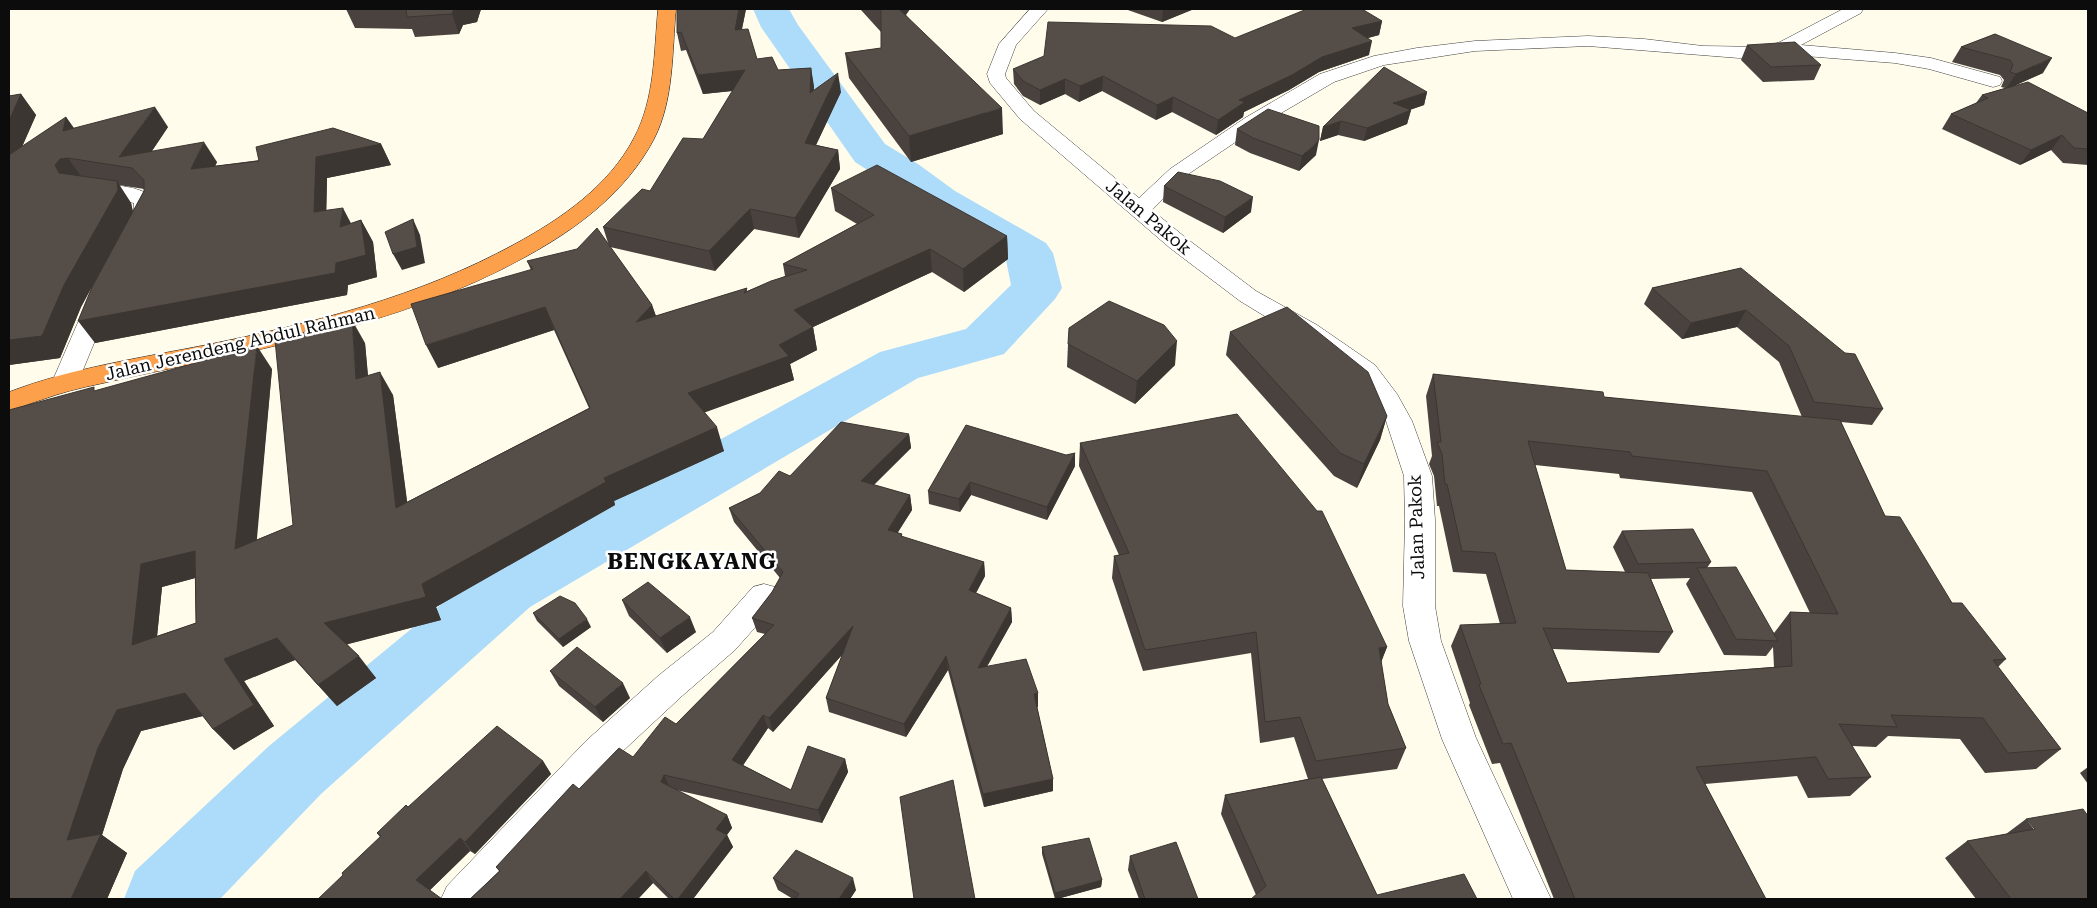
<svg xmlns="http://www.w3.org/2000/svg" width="2097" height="908" viewBox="0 0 2097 908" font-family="'Roboto Serif',serif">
	<rect width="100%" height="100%" fill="#fffceb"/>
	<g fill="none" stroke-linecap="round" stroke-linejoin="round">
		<path fill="#addbfa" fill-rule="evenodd" d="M753,9H789L798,25L885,144L918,164L955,191L1046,243L1053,253L1062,288L1055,299L1004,354L918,378L530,607L321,794L220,899H124L135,871L269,746L484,569L880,352L966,329L1011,285L1006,260L923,211L886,182L855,162L761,27Z"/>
		<defs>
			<g id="minor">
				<path d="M1030,9H1048L1016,45L1005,74L1006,78L1034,111L1139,198L1170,169L1245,118L1320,74L1374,56L1417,48L1475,41L1588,36L1644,39L1703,46L1766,47L1780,42L1843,9H1863L1861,13L1801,45L1895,53L1931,58L2000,77L2002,81L2000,85L1993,87L1929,69L1895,63L1779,54L1768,57L1739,58L1588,46L1475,51L1384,65L1334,82L1259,126L1184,177L1152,210L1186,238L1256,291L1317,325L1375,365L1397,394L1412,421L1432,476L1435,520V606L1441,641L1476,738L1551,899H1513L1442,739L1409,641L1403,606L1405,520L1404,476L1386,421L1373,399L1357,377L1299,337L1240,301L1170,248L1020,119L990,83L987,74L999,44Z"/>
				<path d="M87,182C122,187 181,184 145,236L137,238L129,236L126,231L133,217L134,203L79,193L76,188L79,183Z"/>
				<path d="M101,290L109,292L113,297L78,382L74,388L65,391L56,388L52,382L89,297L93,292Z"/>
				<path d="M764,584L775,587L779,596L775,605L735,650L682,696L610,763L485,899H441L447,886L586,741L658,676L713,632L753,587Z"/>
			</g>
			<path id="highway" d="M658,9H676C672,52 674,100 654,139C626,192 578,228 527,256C394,330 245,351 99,384C79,388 60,393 41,400C30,403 20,408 9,411V392C72,368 140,358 206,345C314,323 418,297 515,244C561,219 609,186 634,138C655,99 654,52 658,9Z"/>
		</defs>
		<use href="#minor" stroke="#3f3f3f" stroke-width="1"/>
		<use href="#highway" stroke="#1d1d1d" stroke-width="1"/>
		<use href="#minor" fill="#fff" fill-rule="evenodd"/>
		<use href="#highway" fill="#fda04c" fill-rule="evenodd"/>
	</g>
	<g fill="#49423e" fill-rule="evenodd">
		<path d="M346,9H481L477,22L463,25L459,34L415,37L412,29L355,28Z"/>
		<path d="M677,9H746L742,29L757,59L778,70L811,68L814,91L841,92L816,145L838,150L840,169L799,238L754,229L715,271L610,247L652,305L656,316L747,288V291L785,276L783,264L857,224L835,211L831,188L1007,236L1008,259L964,292L932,272L813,327L817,350L790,364L794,380L704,412L724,451L614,501L615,505L436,607L441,620L347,644L376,678L337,706L295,660L244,681L274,726L234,750L213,729L203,716L141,731L123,769L102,835L127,853L107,899H9L97,390L272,369L256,540L293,525L365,343L368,375L393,395L407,502L589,408L554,330L438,368L531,270L527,261L609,246L603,227L650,191L703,139L733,91L703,94L686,50L681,51L677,33ZM195,578L196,623L157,636L162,587Z"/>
		<path d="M861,9H910L906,15L1003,134L911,162L849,78L845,53L881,48V32L861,10Z"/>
		<path d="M1125,9H1194L1162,22Z"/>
		<path d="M1382,21L1379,35L1368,38L1369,55L1319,72L1289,90L1244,112L1243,117L1216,135L1172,112L1156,120L1102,91L1079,102L1065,94L1040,105L1023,96L1014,84L1013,69L1235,38Z"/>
		<path d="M1995,34L2043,73L2012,87L2088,113V165L2063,163L2051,150L2020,165L1942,129L1951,114L1976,103L1982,95L2005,88L2001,87L2004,80L2000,75L1952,62L1961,47Z"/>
		<path d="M1747,45L1821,65L1814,80L1763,82L1741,60Z"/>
		<path d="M1427,92L1424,105L1409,110H1411L1407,124L1364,141L1338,135L1320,141L1323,127Z"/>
		<path d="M21,94L36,115L22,147L66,117L74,128L168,127L152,151L217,162L215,166L381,144L391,165L327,178L326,210L351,224L361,220L373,242L377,277L348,285L347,295L95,343L91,288L81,307L60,358L9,365V96ZM119,185L144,189V191L133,212L131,203Z"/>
		<path d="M1237,129L1316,155L1299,171L1250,153L1235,145Z"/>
		<path d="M1164,186L1251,212L1223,233L1163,202Z"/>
		<path d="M1741,268L1883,409L1872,425L1841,422L1885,516L1952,603L2006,659L1998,667L2061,749L2036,769L1985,773L1960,739L1888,736L1876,747L1852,746L1871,777L1850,796L1808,798L1797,776L1705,784L1766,899H1554L1500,763L1492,764L1469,705L1470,703L1451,646L1460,625L1500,624L1486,574L1453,572L1439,506H1437L1434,476L1429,464L1432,456L1426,396L1433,374L1604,397L1802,417L1779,362L1737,327L1682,339L1644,304L1652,288ZM1535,465L1619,474L1620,478L1752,492L1810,613L1790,612L1774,633L1707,568L1711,562L1622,531L1613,547L1625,572L1566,570ZM1690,578L1686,584L1724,655L1766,656L1773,647L1774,667L1567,683L1553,649L1659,653L1673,632L1651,579Z"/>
		<path d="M1230,332L1387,416L1380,440L1357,488L1334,476L1226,355Z"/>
		<path d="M1068,344L1175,365L1135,404L1067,367Z"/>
		<path d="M909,434L911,448L874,485L910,495L912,510L897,533L902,534V537L984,562L985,576L976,593L1011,608L1012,622L987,666L1038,693V707H1037L1053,779V791L984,807L948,670L906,737L829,712L826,698L842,655L773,732L768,728L743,765L791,790L845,759L848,772L822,823L676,790L727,815L732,828L727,835L733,847L693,899H669L653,883L638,899H470L499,871L496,867L579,789L633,757L676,724L765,634L757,632L752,618L772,592L780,578L734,522L729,508L760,493L790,476Z"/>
		<path d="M1080,443L1387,647L1381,661L1388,704L1406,748L1397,769L1322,779L1377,895L1477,899L1256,895L1221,814L1225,795L1308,779L1294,737L1260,743L1251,653L1143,671L1112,578L1114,556L1119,555L1079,466Z"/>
		<path d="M1075,453V466L1047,520L971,495L960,512L929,504L928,491Z"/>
		<path d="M622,600L696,632L667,653L629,616Z"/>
		<path d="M533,613L591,627L563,647L537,621Z"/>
		<path d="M550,671L630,698L603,722L559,686Z"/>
		<path d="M543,761L551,774L475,854L470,851L430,890L343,875L380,837L377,833L408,807Z"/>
		<path d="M2088,767V784L2080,773Z"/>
		<path d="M2026,819L2088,899H1976L1945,858L1967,841L2006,834Z"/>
		<path d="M1042,847L1102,880L1101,887L1057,899H1055L1042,854Z"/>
		<path d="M1130,856L1198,899H1139L1128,870Z"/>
		<path d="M773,878L856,890L850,899H793L778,890Z"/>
	</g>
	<g fill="#3c3632">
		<path d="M454,9H481L477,22L463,25L459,34L452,14Z"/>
		<path d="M739,9H746L738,48L735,30Z"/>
		<path d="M894,9H910L896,27Z"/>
		<path d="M1163,9H1194L1162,22Z"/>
		<path d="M1382,21L1379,35L1349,43L1352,28Z"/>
		<path d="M1372,41L1369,55L1319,72L1289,90L1244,112L1243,117L1216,135L1218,120L1239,100L1322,57Z"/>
		<path d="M2052,58L2043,73L2006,89L2016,74Z"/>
		<path d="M811,68L814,86L813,112L810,93Z"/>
		<path d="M745,70L749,89L703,94L698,75Z"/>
		<path d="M838,73L841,92L808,162L805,143Z"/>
		<path d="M1103,76L1102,91L1079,102L1080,86Z"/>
		<path d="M1065,79V94L1040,105V90Z"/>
		<path d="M1427,92L1424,105L1390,117L1393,103Z"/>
		<path d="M21,94L36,115L9,176V121Z"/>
		<path d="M1173,97L1172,112L1156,120L1157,105Z"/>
		<path d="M155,107L168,127L137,173L119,157Z"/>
		<path d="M1002,108L1003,134L911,162L909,136Z"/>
		<path d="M1411,110L1407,124L1364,141L1367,128Z"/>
		<path d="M66,117L80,138L63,131Z"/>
		<path d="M1341,121L1338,135L1320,141L1323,127Z"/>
		<path d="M2062,135L2051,150L2020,165L2031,150Z"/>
		<path d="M1319,140L1316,155L1299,171L1302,156Z"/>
		<path d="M204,142L217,162L205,190L191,169Z"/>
		<path d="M381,144L391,165L327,178L326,233L314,212L316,157Z"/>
		<path d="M838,150L840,169L799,238L795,218Z"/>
		<path d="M68,158L83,179L59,173L55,165L60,159Z"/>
		<path d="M117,181L131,203L133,212L81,307L60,358L9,365V340Z"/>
		<path d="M1253,197L1251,212L1223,233L1225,217Z"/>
		<path d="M343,208L354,229L340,227Z"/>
		<path d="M750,209L754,229L715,271L709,251Z"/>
		<path d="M413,219L420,235L425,263L402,270L393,254Z"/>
		<path d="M361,220L373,242L377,277L348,285L347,295L95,343L78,321L336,263Z"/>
		<path d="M1007,236L1008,259L964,292L963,269Z"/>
		<path d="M930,249L932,272L813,327L817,350L790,364L794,380L695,416L688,393L779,345L794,310Z"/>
		<path d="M652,305L660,328L636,322Z"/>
		<path d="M545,307L554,330L438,368L426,345Z"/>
		<path d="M1746,310L1737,327L1682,339L1691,323Z"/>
		<path d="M352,320L365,343L370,402L356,379Z"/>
		<path d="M1177,341L1175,365L1135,404L1137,381Z"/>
		<path d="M257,346L272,369L254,572L235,549Z"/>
		<path d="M380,372L393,395L411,531L396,508Z"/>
		<path d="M1387,416L1380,440L1357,488L1364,464Z"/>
		<path d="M717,427L724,451L614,501L615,505L436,607L441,620L341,646L324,623L422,584L604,478Z"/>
		<path d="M909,434L911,448L863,495L861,481Z"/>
		<path d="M1075,453V466L1047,520V507Z"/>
		<path d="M970,482L971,495L960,512L959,499Z"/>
		<path d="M910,495L912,510L890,545L888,530Z"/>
		<path d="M195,551L214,573L162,587L154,667L132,645L141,564Z"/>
		<path d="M984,562L985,576L970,604L969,590Z"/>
		<path d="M1011,608L1012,622L979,681L978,668Z"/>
		<path d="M690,617L696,632L667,653L660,638Z"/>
		<path d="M587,619L591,627L563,647L559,639Z"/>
		<path d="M853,626L856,639L773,732L769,718Z"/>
		<path d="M277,638L295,660L244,681L274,726L234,750L213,729L224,659Z"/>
		<path d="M1387,647L1379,668V648Z"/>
		<path d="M359,656L376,678L337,706L318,685Z"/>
		<path d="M946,656L948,670L906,737L904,724Z"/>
		<path d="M623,683L630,698L603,722L595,707Z"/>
		<path d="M185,693L207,715L141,731L123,769L102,835L127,853L107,899H71L67,840L98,748L117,710Z"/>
		<path d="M1038,693V707L1034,708V694Z"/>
		<path d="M763,715L768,728L738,773L732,760Z"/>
		<path d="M845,759L848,772L822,823L818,810Z"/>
		<path d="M543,761L551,774L475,854L465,842Z"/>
		<path d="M664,775L670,788L661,782Z"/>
		<path d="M1053,779V791L984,807L983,794Z"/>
		<path d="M727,815L732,828L722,841L716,829Z"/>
		<path d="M727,835L733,847L693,899H678Z"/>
		<path d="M460,838L470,851L428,892L416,880Z"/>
		<path d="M646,871L653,883L638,899H620Z"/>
		<path d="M853,878L856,890L850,899H839Z"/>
		<path d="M1102,880L1101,887L1057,899H1055V893Z"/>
	</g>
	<g fill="#554d48" stroke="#3c3632" fill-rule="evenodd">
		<path d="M381,9H454L452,14L407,17L406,9Z"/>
		<path d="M677,9H739L735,30L748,29L757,59L772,57L778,70L811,68L810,93L838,73L805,143L838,150L795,218L750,209L709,251L603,227L642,189L650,191L683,138L703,139L745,70L698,75L681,32L677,33Z"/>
		<path d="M879,9H899L1002,108L909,136L845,53L881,48V11Z"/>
		<path d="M1307,9H1362L1382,21L1352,28L1372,41L1322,57L1292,75L1239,100L1245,102L1218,120L1173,97L1157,105L1103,76L1080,86L1065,79L1040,90L1023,81L1013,69L1044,56L1048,22L1211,26L1235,38Z"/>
		<path d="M1995,34L2052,58L2016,74L2010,72L2013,65L2010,60L1961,47Z"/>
		<path d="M1795,42L1821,65L1771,67L1747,45Z"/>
		<path d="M1384,67L1427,92L1393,103L1411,110L1367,128L1341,121L1323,127Z"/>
		<path d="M2028,82L2088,113V149L2074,148L2062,135L2031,150L1951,114L1988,98L1982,95Z"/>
		<path d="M21,94L9,121V96Z"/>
		<path d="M155,107L119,157L204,142L191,169L259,161L256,147L333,128L381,144L316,157L314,212L343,208L340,227L361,220L366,255L336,263L335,273L78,321L92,287L144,191V180L132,168L68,158L60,159L55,165L59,173L117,181L118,190L64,285L42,336L9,340V155L66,117L63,131Z"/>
		<path d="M1268,109L1319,126V140L1302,156L1253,138L1237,129Z"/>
		<path d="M877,165L1007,236L963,269L930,249L794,310L813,327L779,345L789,356L688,393L717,427L604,478L606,482L422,584L426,597L324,623L359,656L318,685L277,638L224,659L254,705L213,729L185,693L117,710L98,748L67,840L101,834L71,899H9V410L94,387V391L257,346L235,549L293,525L275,340L352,320L356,379L380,372L396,508L590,408L545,307L426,345L411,304L533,269L527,261L577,249L597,228L652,305L636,322L747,288L744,293L771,281L807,270L783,264L874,215L831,188ZM195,551L196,623L132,645L141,564Z"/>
		<path d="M1178,172L1220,181L1253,197L1225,217L1164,186Z"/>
		<path d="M413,219L417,247L393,254L385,232Z"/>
		<path d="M1741,268L1845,353L1855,354L1883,409L1814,402L1789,346L1746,310L1691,323L1652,288Z"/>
		<path d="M1109,301L1164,325L1177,341L1137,381L1068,344L1069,328Z"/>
		<path d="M1287,307L1368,372L1387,416L1364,464L1340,453L1230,332Z"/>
		<path d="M1433,374L1603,392L1604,397L1840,420L1885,516L1900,517L1952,603H1962L2006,659L1993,660L2061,749L2008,753L1983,718L1891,715L1897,727L1839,724L1871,777L1828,779L1816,757L1696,767L1766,899H1575L1511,743L1503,744L1479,685L1481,684L1460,625L1516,623L1495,553L1462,551L1447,484H1445L1442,454L1437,442H1441ZM1528,441L1630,452L1632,456L1767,471L1838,614L1790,612L1792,666L1567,683L1543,628L1673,632L1648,573L1566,570Z"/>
		<path d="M1237,414L1317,511H1322L1387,647L1379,648L1388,704L1406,748L1316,761L1300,717L1265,722L1256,632L1145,650L1114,556L1129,553L1080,443Z"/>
		<path d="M841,422L909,434L861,481L910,495L888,530L902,534L901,536L984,562L969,590L1011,608L978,668L1026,659L1038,693L1034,694L1053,779L983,794L946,656L904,724L826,698L853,626L769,718L763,715L732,760L791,790L808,746L845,759L818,810L664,775L661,782L727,815L716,829L727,835L678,899H674L646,871L620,899H470L500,871L496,867L573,784L579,789L619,748L633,757L665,717L676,724L774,625L752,618L772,592L783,572L729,508L760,493L779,471L790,476Z"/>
		<path d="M966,425L1066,455L1075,453L1047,507L970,482L959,499L928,491Z"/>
		<path d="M1693,529L1711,562L1638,564L1622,531Z"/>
		<path d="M1736,567L1778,641L1736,639L1697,568Z"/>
		<path d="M648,582L690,617L660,638L622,600Z"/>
		<path d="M560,596L575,603L587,619L559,639L533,613Z"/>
		<path d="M577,647L623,683L595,707L550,671Z"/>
		<path d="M497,726L543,761L465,842L460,838L416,880L442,899H318L343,875L342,873L381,836L377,833L406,805L408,807Z"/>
		<path d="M1321,777L1377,895L1464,874L1477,899H1251L1266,886L1225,795Z"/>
		<path d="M953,780L975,899H914L900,797Z"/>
		<path d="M2083,809L2088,816V899H2011L1967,841L2035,829L2026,819Z"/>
		<path d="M1089,838L1102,880L1055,893L1042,847Z"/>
		<path d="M1176,842L1198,899H1145L1130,856Z"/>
		<path d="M796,850L853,878L839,899H795L799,894L773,878Z"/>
	</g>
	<g text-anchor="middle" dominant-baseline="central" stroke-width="5" stroke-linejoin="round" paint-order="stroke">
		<g font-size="18" fill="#0c0c0c" stroke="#fff">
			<text transform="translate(1149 217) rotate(40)">Jalan Pakok</text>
			<text transform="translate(240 343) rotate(-13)">Jalan Jerendeng Abdul Rahman</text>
			<text transform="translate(1416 527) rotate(-92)">Jalan Pakok</text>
		</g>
		<g font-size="22" font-weight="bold" letter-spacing="1" fill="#0c0c0c" stroke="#fff">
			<text x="692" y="561">BENGKAYANG</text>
		</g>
	</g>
	<rect width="2097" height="908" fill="none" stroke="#0c0c0c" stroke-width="20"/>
</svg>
